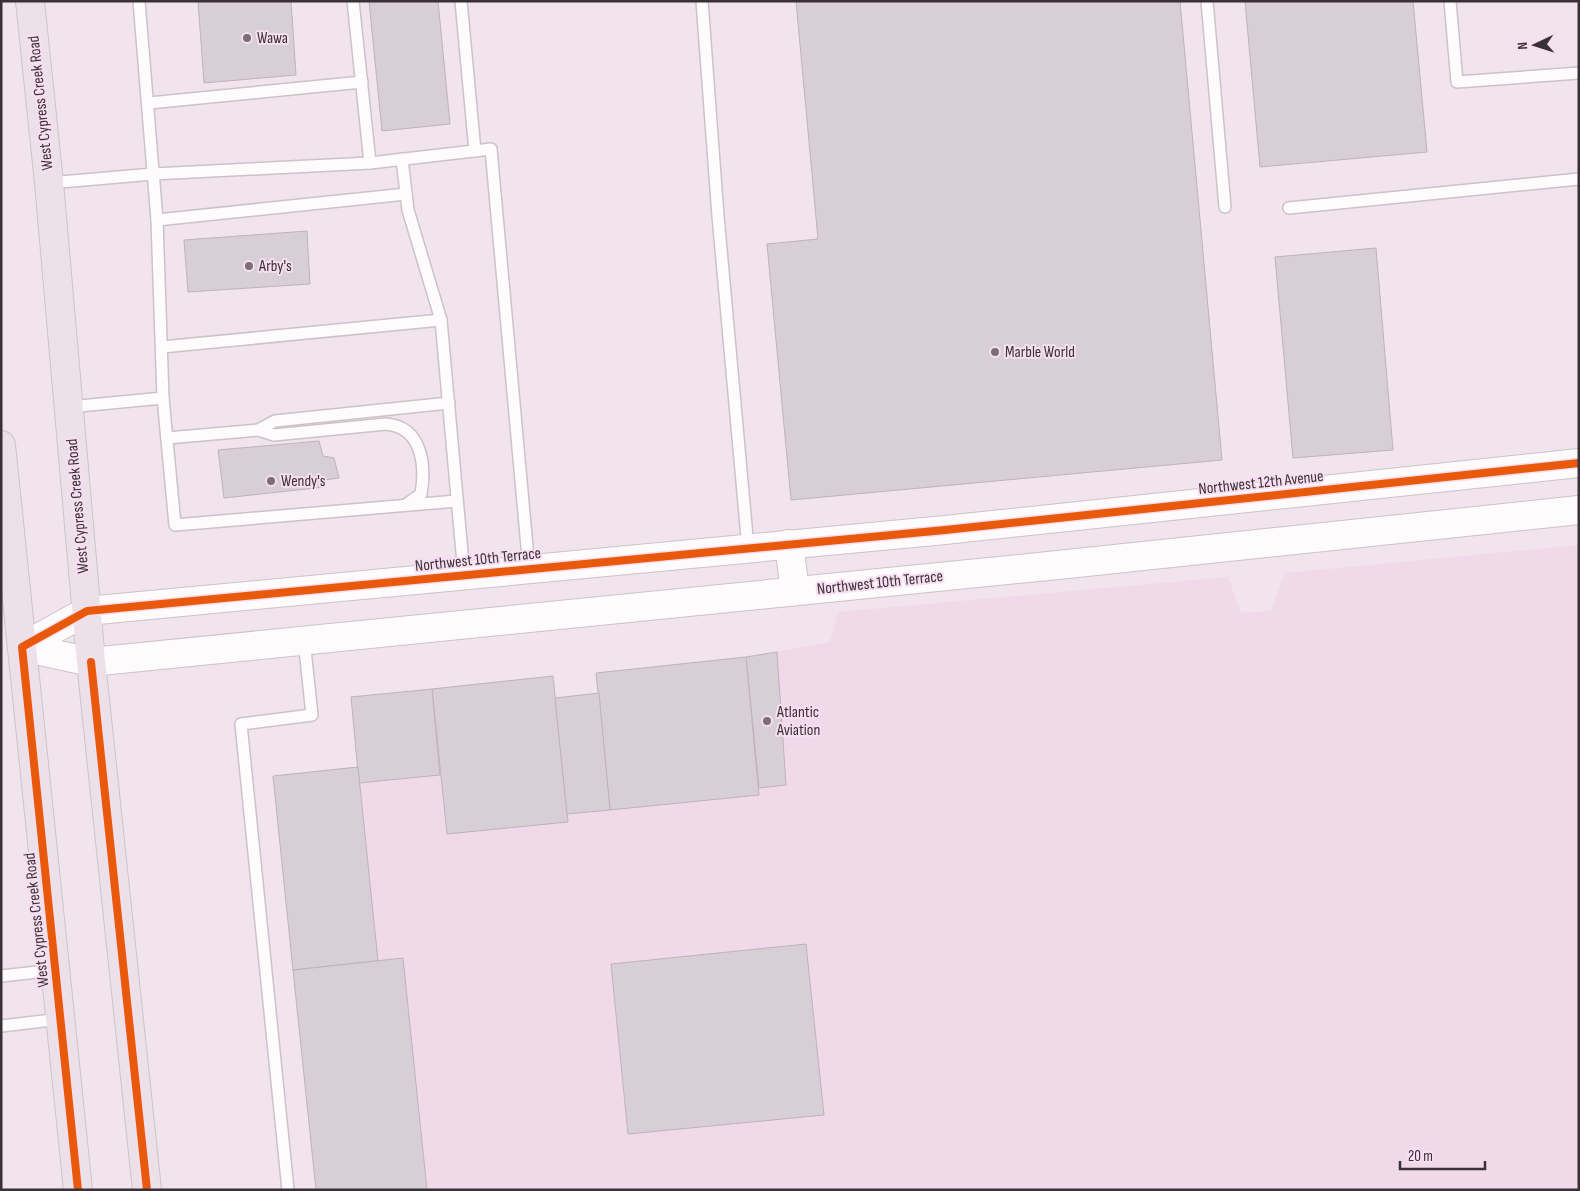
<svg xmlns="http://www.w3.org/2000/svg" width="1580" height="1191" viewBox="0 0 1580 1191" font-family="'Sofia Sans Condensed',sans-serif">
	<rect width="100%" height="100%" fill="#f1e4ed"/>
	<path fill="#f0d9e9" d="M1579,545V1190H316L273,776L358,767L351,697L553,676L555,698L598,693L596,673L746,657L830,642L838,612L1228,577L1241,613L1271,611L1285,573Z"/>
	<g fill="#d8ced5" stroke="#bdb3ba">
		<path d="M198,1H291L296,75L204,83Z"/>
		<path d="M369,1H438L450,124L382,131Z"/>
		<path d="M796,1H1180L1222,460L791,500L767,244L818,239Z"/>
		<path d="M1245,1H1413L1427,152L1260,167Z"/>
		<path d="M307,231L310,284L188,292L184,240Z"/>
		<path d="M1376,248L1393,450L1293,458L1275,257Z"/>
		<path d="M319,441L323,456L334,458L339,478L324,480L325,487L224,498L218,450Z"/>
		<path d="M777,652L786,785L759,788L746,657Z"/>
		<path d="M746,657L759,795L610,810L596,673Z"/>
		<path d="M553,676L568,822L447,834L432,689Z"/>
		<path d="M432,689L440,775L359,783L351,697Z"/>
		<path d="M599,693L610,810L567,814L555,698Z"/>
		<path d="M358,767L378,961L293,970L273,776Z"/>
		<path d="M806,944L824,1115L628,1134L611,964Z"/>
		<path d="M403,958L427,1190H316L293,970Z"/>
	</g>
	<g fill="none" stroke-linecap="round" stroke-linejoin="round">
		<defs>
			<g id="service">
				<path d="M139,1L157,220L163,398L175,525L457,501"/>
				<path d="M353,1L370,163"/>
				<path d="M461,1L475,151"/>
				<path d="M702,1L718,216L748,548"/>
				<path d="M1207,1L1225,207"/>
				<path d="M1450,1L1457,82L1579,73"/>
				<path d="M149,103L362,82"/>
				<path d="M402,159L408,210L441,320L464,575"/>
				<path d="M49,183L153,174L370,163L491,149L529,569"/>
				<path d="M1289,208L1579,179"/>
				<path d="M157,220L406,194"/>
				<path d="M162,347L441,320"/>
				<path d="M69,407L163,398"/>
				<path d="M258,430L274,435L386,424C422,427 426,465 421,494L407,504"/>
				<path d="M167,438L258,430L275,421L449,403"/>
				<path d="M1,976L56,970"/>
				<path d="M1,1026L61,1019"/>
				<path d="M288,1190L241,724L312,715L304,640"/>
			</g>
			<g id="tertiary">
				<path d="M789,544L795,591"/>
				<path d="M22,647L87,611L945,530L1579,463"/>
				<path d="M22,647L91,662L1058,565L1579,510"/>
			</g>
			<g id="primary">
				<path d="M30,1L49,183L91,662L147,1190"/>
				<path d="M1,445L78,1190"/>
			</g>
		</defs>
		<use href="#service" stroke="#ccc2c9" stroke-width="14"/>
		<use href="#tertiary" stroke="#ccc2c9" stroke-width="30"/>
		<use href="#primary" stroke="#cbc4c9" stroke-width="30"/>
		<use href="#service" stroke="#fdfbfc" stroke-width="11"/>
		<use href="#tertiary" stroke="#fdfbfc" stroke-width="28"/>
		<use href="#primary" stroke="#ece1e9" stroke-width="28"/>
		<defs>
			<g id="cycleway">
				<path d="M91,662L147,1190"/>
				<path d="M78,1190L22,647L87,611L945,530L1579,463"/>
			</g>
		</defs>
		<use href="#cycleway" stroke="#f7def0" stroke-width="11"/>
		<use href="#cycleway" stroke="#e8590c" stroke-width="8"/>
	</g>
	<g fill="#7a6f77" stroke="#f7def0" stroke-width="2">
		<circle cx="247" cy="38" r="5"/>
		<circle cx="249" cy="266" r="5"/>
		<circle cx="995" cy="352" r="5"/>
		<circle cx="271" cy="481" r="5"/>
		<circle cx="767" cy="721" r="5"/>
	</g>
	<g text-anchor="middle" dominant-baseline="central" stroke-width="4" stroke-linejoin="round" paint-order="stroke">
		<g font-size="16" fill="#3a3037" stroke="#f7def0" text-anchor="start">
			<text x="257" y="38">Wawa</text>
			<text x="259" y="266">Arby's</text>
			<text x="1005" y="352">Marble World</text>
			<text x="281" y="481">Wendy's</text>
			<text x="777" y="712">Atlantic<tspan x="777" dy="18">Aviation</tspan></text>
		</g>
		<g font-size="16" fill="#3a3037" stroke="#f7def0">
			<text transform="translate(41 103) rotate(-96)">West Cypress Creek Road</text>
			<text transform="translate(1261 483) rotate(-6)">Northwest 12th Avenue</text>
			<text transform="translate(78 506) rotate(-95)">West Cypress Creek Road</text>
			<text transform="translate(478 560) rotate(-6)">Northwest 10th Terrace</text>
			<text transform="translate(880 583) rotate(-6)">Northwest 10th Terrace</text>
			<text transform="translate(37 920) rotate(-96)">West Cypress Creek Road</text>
		</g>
	</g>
	<rect width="1580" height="1191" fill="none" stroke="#3a3037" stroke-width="5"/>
	<g transform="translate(1535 45) rotate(266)" stroke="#f7def0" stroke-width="4" paint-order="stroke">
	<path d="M0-4L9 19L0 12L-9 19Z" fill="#3a3037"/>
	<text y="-8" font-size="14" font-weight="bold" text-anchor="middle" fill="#3a3037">N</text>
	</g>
	<path d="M1400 1161v8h85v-8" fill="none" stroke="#3a3037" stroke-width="2.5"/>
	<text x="1408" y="1161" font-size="15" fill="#3a3037" stroke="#f7def0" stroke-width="4" paint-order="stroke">20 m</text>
</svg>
